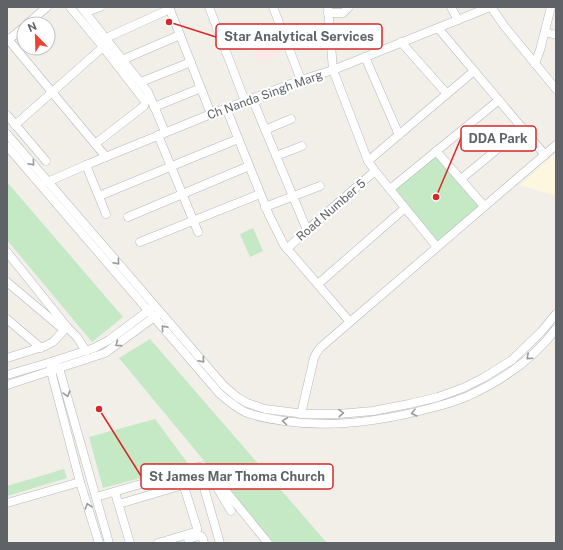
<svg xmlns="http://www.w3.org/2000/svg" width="563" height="550" viewBox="0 0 563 550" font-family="'Public Sans',sans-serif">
	<rect width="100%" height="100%" fill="#f1efe8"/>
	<path fill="#fef7e0" d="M556,153V196L520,185Z"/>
	<path fill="#fce8e6" d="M278,26L282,52L257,63L252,38Z"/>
	<g fill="#c5e8c5">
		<path d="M436,154L482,204L437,245L390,190Z"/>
		<path d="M7,182L123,317L92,342L7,240Z"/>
		<path d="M253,228L263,251L250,257L240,234Z"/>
		<path d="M150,339L327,543H272L119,358Z"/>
		<path d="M155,419L189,465L103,488L89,437Z"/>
		<path d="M64,469L67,478L7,496V486Z"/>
	</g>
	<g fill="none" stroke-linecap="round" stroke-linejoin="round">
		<defs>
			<g id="minor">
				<path d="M70,7L103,47L144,100L145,103L144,106L95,144"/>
				<path d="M81,7L144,87L148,92L165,132"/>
				<path d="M169,7L211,114"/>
				<path d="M209,7L245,101"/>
				<path d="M273,7L301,80"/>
				<path d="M328,7L333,70L368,161L375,171L437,247"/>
				<path d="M451,7L458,20"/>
				<path d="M491,7L505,27L556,89"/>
				<path d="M86,12L100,7"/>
				<path d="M328,13H343L349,7"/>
				<path d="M27,24L47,7"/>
				<path d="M438,28L545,155"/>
				<path d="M545,32L556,35"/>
				<path d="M7,38L106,157"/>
				<path d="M106,38L170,9"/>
				<path d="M7,41L24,27"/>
				<path d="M401,42L447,94"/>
				<path d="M365,57L399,135"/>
				<path d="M122,60L180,35"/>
				<path d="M535,64L540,50L551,7"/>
				<path d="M141,82L191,62"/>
				<path d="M252,98L307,230"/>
				<path d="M154,107L201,88"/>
				<path d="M226,108L269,215L284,245L350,322"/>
				<path d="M7,115L46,161"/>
				<path d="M15,125L103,47"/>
				<path d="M265,130L291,119"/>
				<path d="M7,134L224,386L237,397L247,403L265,409L305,414H338L373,411L409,404L438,397L463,388L483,378L512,360L541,332L556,314"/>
				<path d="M158,135L198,232"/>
				<path d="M7,146L219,393C227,400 235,407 245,412C258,417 270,419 284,421C332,428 383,421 431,408C443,405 456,401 468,396C501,381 534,358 556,329"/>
				<path d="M436,151L484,206"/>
				<path d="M276,156L302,146"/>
				<path d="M368,161L474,71"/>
				<path d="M86,165L106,214"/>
				<path d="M461,179L523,128"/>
				<path d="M45,183L86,165L211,114L301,80L333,70L490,7"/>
				<path d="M390,189L499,100"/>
				<path d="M99,196L238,139"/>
				<path d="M265,207L320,186"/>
				<path d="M128,217L249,166"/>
				<path d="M140,242L260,194"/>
				<path d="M287,249L307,230L375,171"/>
				<path d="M7,252L67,327L77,337L86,351"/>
				<path d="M7,282L64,330"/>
				<path d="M318,284L405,208"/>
				<path d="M7,319L41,348"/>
				<path d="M7,358L45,346L53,342L67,327"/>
				<path d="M7,375L51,362L94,348L109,340L152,308"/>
				<path d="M7,385L105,353L157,315"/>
				<path d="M301,414L314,358L317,352L321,347L350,322L556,145"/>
				<path d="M198,467L220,543"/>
				<path d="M215,484L231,511"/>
				<path d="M116,496L130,543"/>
				<path d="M96,497L203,466L208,469L268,543"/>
				<path d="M7,503L80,482"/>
				<path d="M119,504L183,485"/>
				<path d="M188,539L199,536H201L203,539L204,543"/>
				<path d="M99,543L80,482L51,371V362L59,368L109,543"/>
				<path d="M158,543L195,532L197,530V528L181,477"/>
			</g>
		</defs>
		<use href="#minor" stroke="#b5b8bc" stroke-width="9"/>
		<use href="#minor" stroke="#fff" stroke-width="8"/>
	</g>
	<defs><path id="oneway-chevron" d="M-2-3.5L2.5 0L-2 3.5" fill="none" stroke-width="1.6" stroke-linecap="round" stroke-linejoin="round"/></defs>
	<g stroke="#979a9d">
		<use href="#oneway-chevron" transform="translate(32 163) rotate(49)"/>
		<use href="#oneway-chevron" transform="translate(117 262) rotate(49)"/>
		<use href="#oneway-chevron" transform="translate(164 328) rotate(-131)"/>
		<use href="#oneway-chevron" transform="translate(118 344) rotate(143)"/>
		<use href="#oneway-chevron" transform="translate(529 357) rotate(138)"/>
		<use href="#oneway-chevron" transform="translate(202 360) rotate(49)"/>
		<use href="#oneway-chevron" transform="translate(67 394) rotate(74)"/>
		<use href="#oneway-chevron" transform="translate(341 413) rotate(-4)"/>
		<use href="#oneway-chevron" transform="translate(414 413) rotate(166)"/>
		<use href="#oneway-chevron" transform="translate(285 421) rotate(-172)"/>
		<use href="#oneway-chevron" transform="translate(88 506) rotate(-108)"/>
	</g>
	<g text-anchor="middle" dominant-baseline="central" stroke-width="4" stroke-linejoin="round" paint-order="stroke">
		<g font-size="12" fill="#5f6368" stroke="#fff">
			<text transform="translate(265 95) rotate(-20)">Ch Nanda Singh Marg</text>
			<text transform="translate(331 210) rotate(-41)">Road Number 5</text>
		</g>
	</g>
	<path fill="none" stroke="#d62828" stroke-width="1.5" d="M169 22L216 37M436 197L461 138M99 409L141 476"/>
	<g fill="#d62828" stroke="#fff" stroke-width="1.5">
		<circle cx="169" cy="22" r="4"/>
		<circle cx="436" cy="197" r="4"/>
		<circle cx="99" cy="409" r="4"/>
	</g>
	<g fill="#fff" stroke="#d62828" stroke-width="1.5">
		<rect x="216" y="24" width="166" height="25" rx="4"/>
		<rect x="461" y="126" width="75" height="25" rx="4"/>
		<rect x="141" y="464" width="192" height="25" rx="4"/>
	</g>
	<g font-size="13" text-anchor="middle" font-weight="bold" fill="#5f6368">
		<text x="299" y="41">Star Analytical Services</text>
		<text x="498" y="143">DDA Park</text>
		<text x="237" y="481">St James Mar Thoma Church</text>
	</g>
	<rect width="563" height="550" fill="none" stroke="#5f6368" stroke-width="16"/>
	<g transform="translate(36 36) rotate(337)"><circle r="19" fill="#ffffff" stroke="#bfc1c3"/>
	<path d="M0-3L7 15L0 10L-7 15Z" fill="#ea4335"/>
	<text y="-6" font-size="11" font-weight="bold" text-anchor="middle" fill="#5f6368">N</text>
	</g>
</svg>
